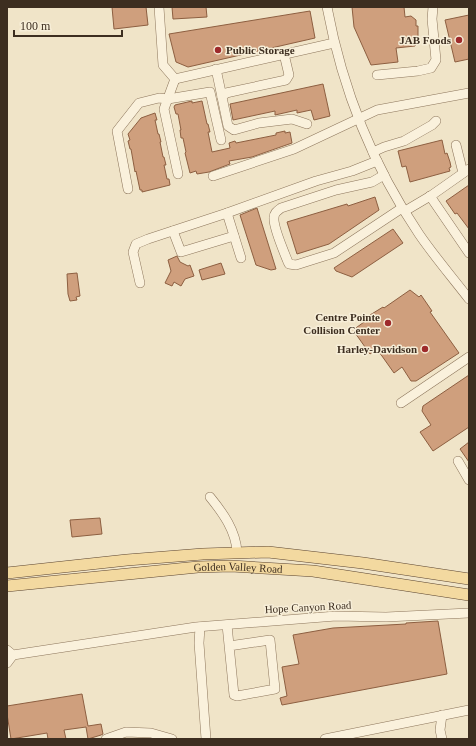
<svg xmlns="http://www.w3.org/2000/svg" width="476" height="746" viewBox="0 0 476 746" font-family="Georgia,serif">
	<rect width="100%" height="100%" fill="#f0e4c8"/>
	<g fill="#cf9f7d" stroke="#8d5f41">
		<path d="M112,7H146L148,25L114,29Z"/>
		<path d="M172,7H206L207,17L173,19Z"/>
		<path d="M352,7H404L405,17L411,16L416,20V26H418V42L415,46L396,48L398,62L371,65L354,27Z"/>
		<path d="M310,11L315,38L188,67L176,62L169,34Z"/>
		<path d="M469,15V59L455,62L445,20Z"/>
		<path d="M323,84L330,116L314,120L311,110L297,113V110L275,115V111L233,120L230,104Z"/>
		<path d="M192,101V103L202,101L207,124H208L210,132H208L212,152L230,148L229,143L235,141L236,143L276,135V133L285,131V133L290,132L292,143L252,157L229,161L230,164L209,172L197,174L196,171L190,173L185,153L186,152L183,138H181L180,130H181L178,114H176L174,107L175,105Z"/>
		<path d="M155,113L157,120H155L158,134H159L161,142H160L163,157H164L166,165H164L167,179H169L170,185L142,192V190H140L136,171L135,172L131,149H130L128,141L130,140L128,134L141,118Z"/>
		<path d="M442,140L445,154L447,153L450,162L451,167L449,168L450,171L410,182L406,166L402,167L398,151Z"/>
		<path d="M469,185V229L457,213L455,214L446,201Z"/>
		<path d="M375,197L379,210L329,244L297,254L287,222L347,204L348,206Z"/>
		<path d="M257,208L276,269L271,270L256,265L240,215Z"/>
		<path d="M393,229L403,243L352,277L336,271L334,268Z"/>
		<path d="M177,256L180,262L188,266L190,265L194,276L185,279L181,286L174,282L172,286L165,283L171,271L168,260Z"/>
		<path d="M221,263L225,274L202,280L199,270Z"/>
		<path d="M77,273L80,296L76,297L77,300L70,301L68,294L67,274Z"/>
		<path d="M410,290L419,297L421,295L432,311L430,312L459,353L416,381H411L402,367L394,373L377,349L370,354L353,330L371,317L370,315L383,307L384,308Z"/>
		<path d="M469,375V427L433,451L420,432L431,425L422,411L423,406Z"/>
		<path d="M469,442V462L460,449Z"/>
		<path d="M100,518L102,534L72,537L70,520Z"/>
		<path d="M438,621L447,674L282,705L280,698L287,696L282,667L299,664L293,635L333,628L406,624V623Z"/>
		<path d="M82,694L88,726L101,724L103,734L101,735L88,739L86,727L64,730L66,739H48L47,733L11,739L7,714V706Z"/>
	</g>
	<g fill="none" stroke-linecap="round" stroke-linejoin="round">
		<defs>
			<g id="minor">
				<path d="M159,7L163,65L175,79L334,43"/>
				<path d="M327,7C342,87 373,166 419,234C434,256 452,277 469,299"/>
				<path d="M284,54L289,75L286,80L226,93L222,97L228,126L234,130L259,123L292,119L307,124"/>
				<path d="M216,69L222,97"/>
				<path d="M377,75L418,71L431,68L436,60L432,19L433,7"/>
				<path d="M175,79L164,109L178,174"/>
				<path d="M456,145L463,173"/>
				<path d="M373,152L384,147L404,141L432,125L436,121"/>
				<path d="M384,175L372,182L336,190L281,208C277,211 274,213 274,218C273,227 284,252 288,262L289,264L296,265L334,253L402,208"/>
				<path d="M213,176L294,149L377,110L469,93"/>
				<path d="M128,189L117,131L139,103L159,98L168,99L210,92L221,140"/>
				<path d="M430,196L469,253"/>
				<path d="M405,211L432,195L469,169"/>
				<path d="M227,213L241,258"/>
				<path d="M173,231L181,252L234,236"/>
				<path d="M140,283L133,252L136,244L148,239L227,213L316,181L352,171L377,161"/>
				<path d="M401,403L469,357"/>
				<path d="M458,461L469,480"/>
				<path d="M210,497C223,513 236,531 237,552"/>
				<path d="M227,625L234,695L237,696L275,689L270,640L229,646"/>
				<path d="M200,627L199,643L206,739"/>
				<path d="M7,650L13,655L196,627L336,616L386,617L469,613"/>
				<path d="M7,663L13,655"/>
				<path d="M106,739L126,732L151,733L172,739"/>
				<path d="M325,739L469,710"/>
				<path d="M442,739L440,730L442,715"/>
			</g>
			<g id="major">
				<path d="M7,573L127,560L203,554L268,552L363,563L469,579"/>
				<path id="s1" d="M7,586L198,567L231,566L313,571L469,595"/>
			</g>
		</defs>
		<use href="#minor" stroke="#8d765c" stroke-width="10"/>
		<use href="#major" stroke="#5b4430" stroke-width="12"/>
		<use href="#minor" stroke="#faf1dc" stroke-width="9"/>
		<use href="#major" stroke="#f3d9a0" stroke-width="11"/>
	</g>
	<g fill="#9e2a2b" stroke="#f7eed8" stroke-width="1.5">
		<circle cx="459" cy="40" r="4"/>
		<circle cx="218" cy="50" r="4"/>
		<circle cx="388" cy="323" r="4"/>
		<circle cx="425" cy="349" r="4"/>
	</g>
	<g text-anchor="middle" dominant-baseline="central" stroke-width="3" stroke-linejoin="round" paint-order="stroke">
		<g font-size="11" font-weight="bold" fill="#3d2e20" stroke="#f7eed8" text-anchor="end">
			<text x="451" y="40">JAB Foods</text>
			<text x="226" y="50" text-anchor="start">Public Storage</text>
			<text x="380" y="317">Centre Pointe<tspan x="380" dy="13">Collision Center</tspan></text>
			<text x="417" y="349">Harley-Davidson</text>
		</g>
		<g font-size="11" fill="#3d2e20" stroke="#f7eed8">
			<text stroke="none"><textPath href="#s1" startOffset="232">Golden Valley Road</textPath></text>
			<text transform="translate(308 607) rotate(-3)">Hope Canyon Road</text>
		</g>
	</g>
	<rect width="476" height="746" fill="none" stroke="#3d2e20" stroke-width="16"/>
	<path d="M14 30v6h108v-6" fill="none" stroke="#3d2e20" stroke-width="2"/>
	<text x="20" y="30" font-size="12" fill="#3d2e20" stroke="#f7eed8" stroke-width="3" paint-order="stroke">100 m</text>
</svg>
